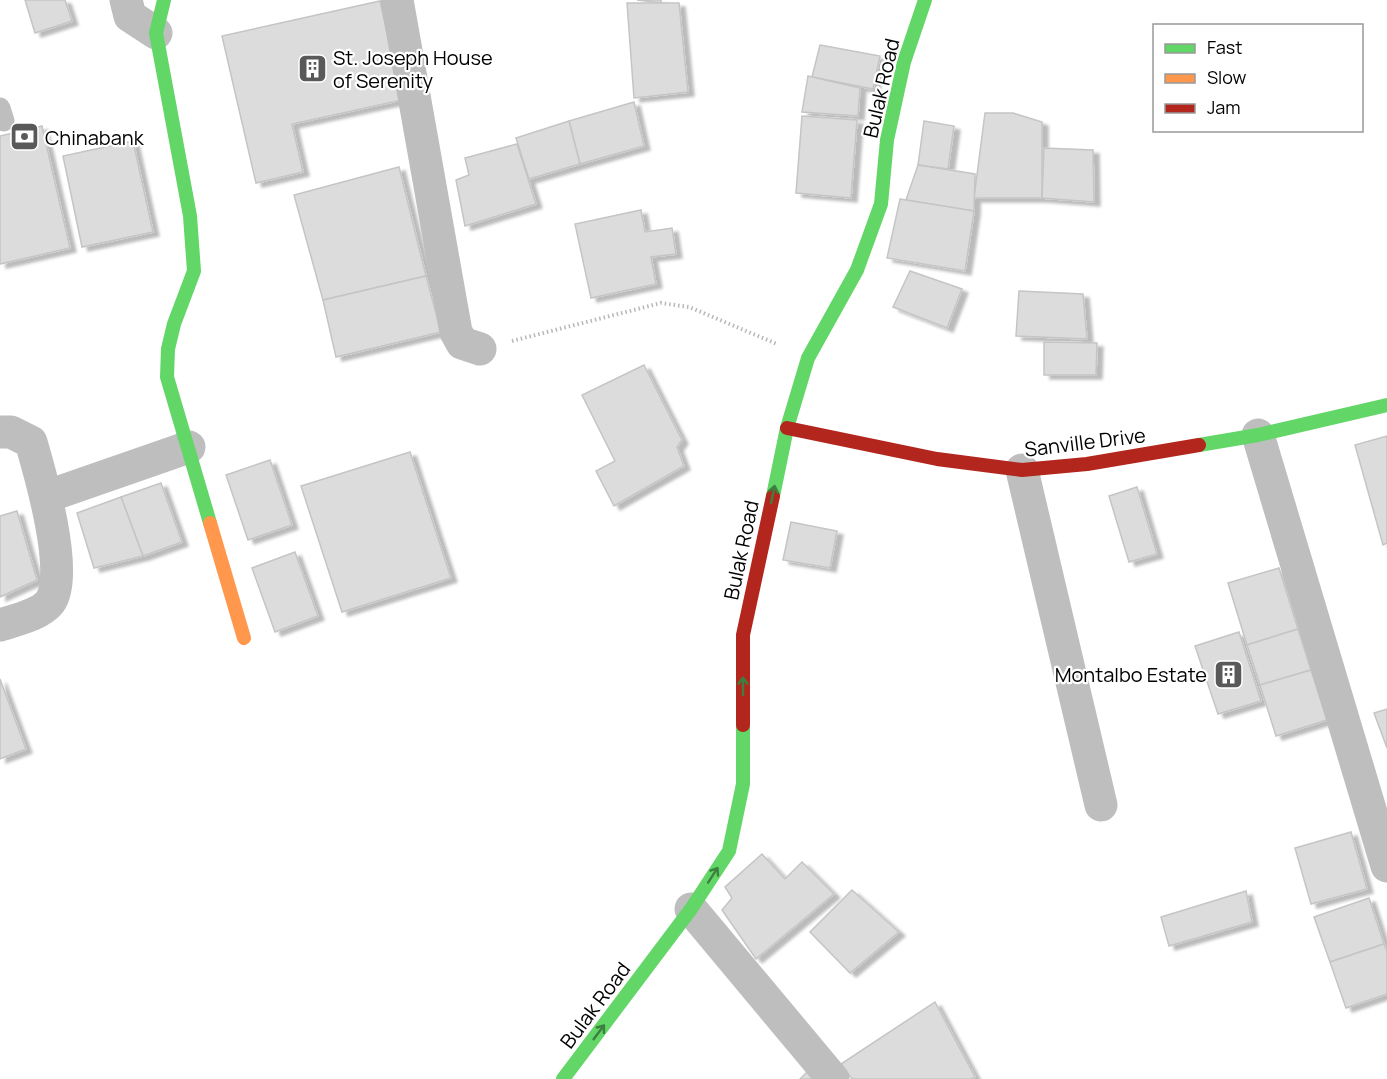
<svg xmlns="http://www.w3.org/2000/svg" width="1387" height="1079" viewBox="0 0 1387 1079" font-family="Manrope,sans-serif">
	<defs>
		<filter id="shadow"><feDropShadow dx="6" dy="4" stdDeviation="1.5" flood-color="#0004"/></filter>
	</defs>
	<rect width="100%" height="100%" fill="#fff"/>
	<g fill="#dcdcdc" stroke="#c5c5c5" stroke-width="1.5" filter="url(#shadow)">
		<path d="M25,0H65L72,21L35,33Z"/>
		<path d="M637,0H661V3Z"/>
		<path d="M380,1L402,100L292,124L303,172L256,183L222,36Z"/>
		<path d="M627,3H679L688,92L634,98Z"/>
		<path d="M820,45L880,56L873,89L812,77Z"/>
		<path d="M808,76L860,88L858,116L802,112Z"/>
		<path d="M634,102L644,146L580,164L569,121Z"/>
		<path d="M985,113H1013L1042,122V198H974Z"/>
		<path d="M802,116L857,120L851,198L796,193Z"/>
		<path d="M569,121L580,164L529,179L516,138Z"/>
		<path d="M924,121L954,126L948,169L918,165Z"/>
		<path d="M42,126L70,248L0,264V136Z"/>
		<path d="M133,141L153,232L82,247L63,156Z"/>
		<path d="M517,144L536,204L465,226L456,180L469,175L465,158Z"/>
		<path d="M1044,148L1093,150L1094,202L1042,198Z"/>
		<path d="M918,165L975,174L974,211L906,200Z"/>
		<path d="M399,167L426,276L323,300L294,195Z"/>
		<path d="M900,199L974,211L965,271L887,258Z"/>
		<path d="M641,210L645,232L672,228L676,254L651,257L656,284L591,298L575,224Z"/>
		<path d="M910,271L962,289L947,328L893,307Z"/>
		<path d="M426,276L441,332L336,357L323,300Z"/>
		<path d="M1019,291L1083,294L1087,339L1016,336Z"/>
		<path d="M1044,342L1097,343L1096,375H1044Z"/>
		<path d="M644,365L682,440L677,447L684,466L614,506L596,471L615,461L582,395Z"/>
		<path d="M1387,436V543L1383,545L1355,445Z"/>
		<path d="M410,452L451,578L342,612L301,486Z"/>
		<path d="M270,460L292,525L248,540L226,475Z"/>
		<path d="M161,483L182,542L143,556L121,497Z"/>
		<path d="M1137,487L1157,554L1129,562L1109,496Z"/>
		<path d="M121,497L143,556L94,568L77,513Z"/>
		<path d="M17,511L37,580L0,597V516Z"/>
		<path d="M791,522L837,531L830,568L783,560Z"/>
		<path d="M295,552L318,616L275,632L252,568Z"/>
		<path d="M1279,568L1298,629L1247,645L1228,583Z"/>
		<path d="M1298,629L1311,670L1260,685L1247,645Z"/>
		<path d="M1239,632L1261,701L1218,714L1195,646Z"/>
		<path d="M1311,670L1327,720L1276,736L1260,685Z"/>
		<path d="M0,679L26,749L0,759Z"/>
		<path d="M1387,709V748L1374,713Z"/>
		<path d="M1351,832L1367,889L1311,904L1295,848Z"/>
		<path d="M762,854L785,879L802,862L834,894L756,959L722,910L732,898L725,887Z"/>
		<path d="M852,890L899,932L850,973L810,932Z"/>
		<path d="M1246,891L1252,922L1169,946L1161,917Z"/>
		<path d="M1369,898L1384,944L1330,962L1314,917Z"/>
		<path d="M1384,944L1387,951V994L1346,1008L1330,962Z"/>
		<path d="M935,1002L975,1077L971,1079H852L841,1064Z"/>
		<path d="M809,1070L817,1079H800Z"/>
	</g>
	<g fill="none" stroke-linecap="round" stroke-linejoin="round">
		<path stroke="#b8b8b8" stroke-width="4" stroke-dasharray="1.5 3" stroke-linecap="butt" d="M512,341L661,303L689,307L777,344"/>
		<path stroke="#bebebe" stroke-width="21" d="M0,108L4,121"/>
		<g stroke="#bebebe" stroke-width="33">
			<path d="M126,0L130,16L156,33"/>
			<path d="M397,0L456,332L462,343L480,349"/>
			<path d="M0,432H11L31,442C40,473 70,575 50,602C40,615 15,620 0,625"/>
			<path d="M1258,435L1387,866"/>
			<path d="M1022,470L1101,805"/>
			<path d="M48,496L189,447"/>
			<path d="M691,909L833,1079"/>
		</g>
		<g stroke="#63d668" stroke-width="14">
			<path d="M164,0L156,33L190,216L194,271L174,324L168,349L167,377L210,523"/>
			<path d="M1199,445L1258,435L1387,405"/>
			<path d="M773,496L787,428L808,358L857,270L881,204L887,140L904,62L925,0"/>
			<path d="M563,1079L691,909L729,851L743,784V725"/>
		</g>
		<path stroke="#ff974d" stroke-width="14" d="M210,523L244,638"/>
		<g stroke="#b3261e" stroke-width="14">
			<path d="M787,428L937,459L1022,470L1087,464L1199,445"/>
			<path d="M743,725V635L773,496"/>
		</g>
	</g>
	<defs><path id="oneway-shaft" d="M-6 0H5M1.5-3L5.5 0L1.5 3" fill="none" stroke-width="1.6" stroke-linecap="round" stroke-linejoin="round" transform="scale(1.5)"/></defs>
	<g stroke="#3b803e">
		<use href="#oneway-shaft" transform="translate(773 494) rotate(-78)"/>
		<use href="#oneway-shaft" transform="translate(743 686) rotate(-90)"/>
		<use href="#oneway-shaft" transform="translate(713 875) rotate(-57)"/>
		<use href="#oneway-shaft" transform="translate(599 1032) rotate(-53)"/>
	</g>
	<defs>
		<symbol id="building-square" viewBox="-11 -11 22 22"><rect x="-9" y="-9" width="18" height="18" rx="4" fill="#595959" stroke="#fff"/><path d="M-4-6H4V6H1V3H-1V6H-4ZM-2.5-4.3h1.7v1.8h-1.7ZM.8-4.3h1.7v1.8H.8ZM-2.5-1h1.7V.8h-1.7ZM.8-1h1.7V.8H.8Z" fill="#fff"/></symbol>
		<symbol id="bank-square" viewBox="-11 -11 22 22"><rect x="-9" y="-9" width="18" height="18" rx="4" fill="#595959" stroke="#fff"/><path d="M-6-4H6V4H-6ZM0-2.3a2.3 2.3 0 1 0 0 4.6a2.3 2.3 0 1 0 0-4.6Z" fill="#fff"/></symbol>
	</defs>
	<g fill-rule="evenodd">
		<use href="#building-square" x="296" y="52" width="33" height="33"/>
		<use href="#bank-square" x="8" y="120" width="33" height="33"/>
		<use href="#building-square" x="1212" y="658" width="33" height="33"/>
	</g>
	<g text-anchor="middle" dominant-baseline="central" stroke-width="4.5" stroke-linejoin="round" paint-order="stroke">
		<g font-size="20" fill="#000" stroke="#fff" text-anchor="start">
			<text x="333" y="57">St. Joseph House<tspan x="333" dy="23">of Serenity</tspan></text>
			<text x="45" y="137">Chinabank</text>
			<text x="1207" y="674" text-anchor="end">Montalbo Estate</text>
		</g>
		<g font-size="20" fill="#000" stroke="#fff">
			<text transform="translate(881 88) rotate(-77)">Bulak Road</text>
			<text transform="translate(1085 442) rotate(-7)">Sanville Drive</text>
			<text transform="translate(741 550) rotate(-78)">Bulak Road</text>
			<text transform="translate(595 1005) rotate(-53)">Bulak Road</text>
		</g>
	</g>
	<rect x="1153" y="24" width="210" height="108" fill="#ffffff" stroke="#999999" stroke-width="1.5"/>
	<rect x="1165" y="44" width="30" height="9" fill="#63d668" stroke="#999999" stroke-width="1.5"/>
	<text x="1207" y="54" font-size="18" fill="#000000">Fast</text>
	<rect x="1165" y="74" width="30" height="9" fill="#ff974d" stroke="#999999" stroke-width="1.5"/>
	<text x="1207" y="84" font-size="18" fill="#000000">Slow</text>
	<rect x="1165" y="104" width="30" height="9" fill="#b3261e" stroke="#999999" stroke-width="1.5"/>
	<text x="1207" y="114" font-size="18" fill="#000000">Jam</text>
</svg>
